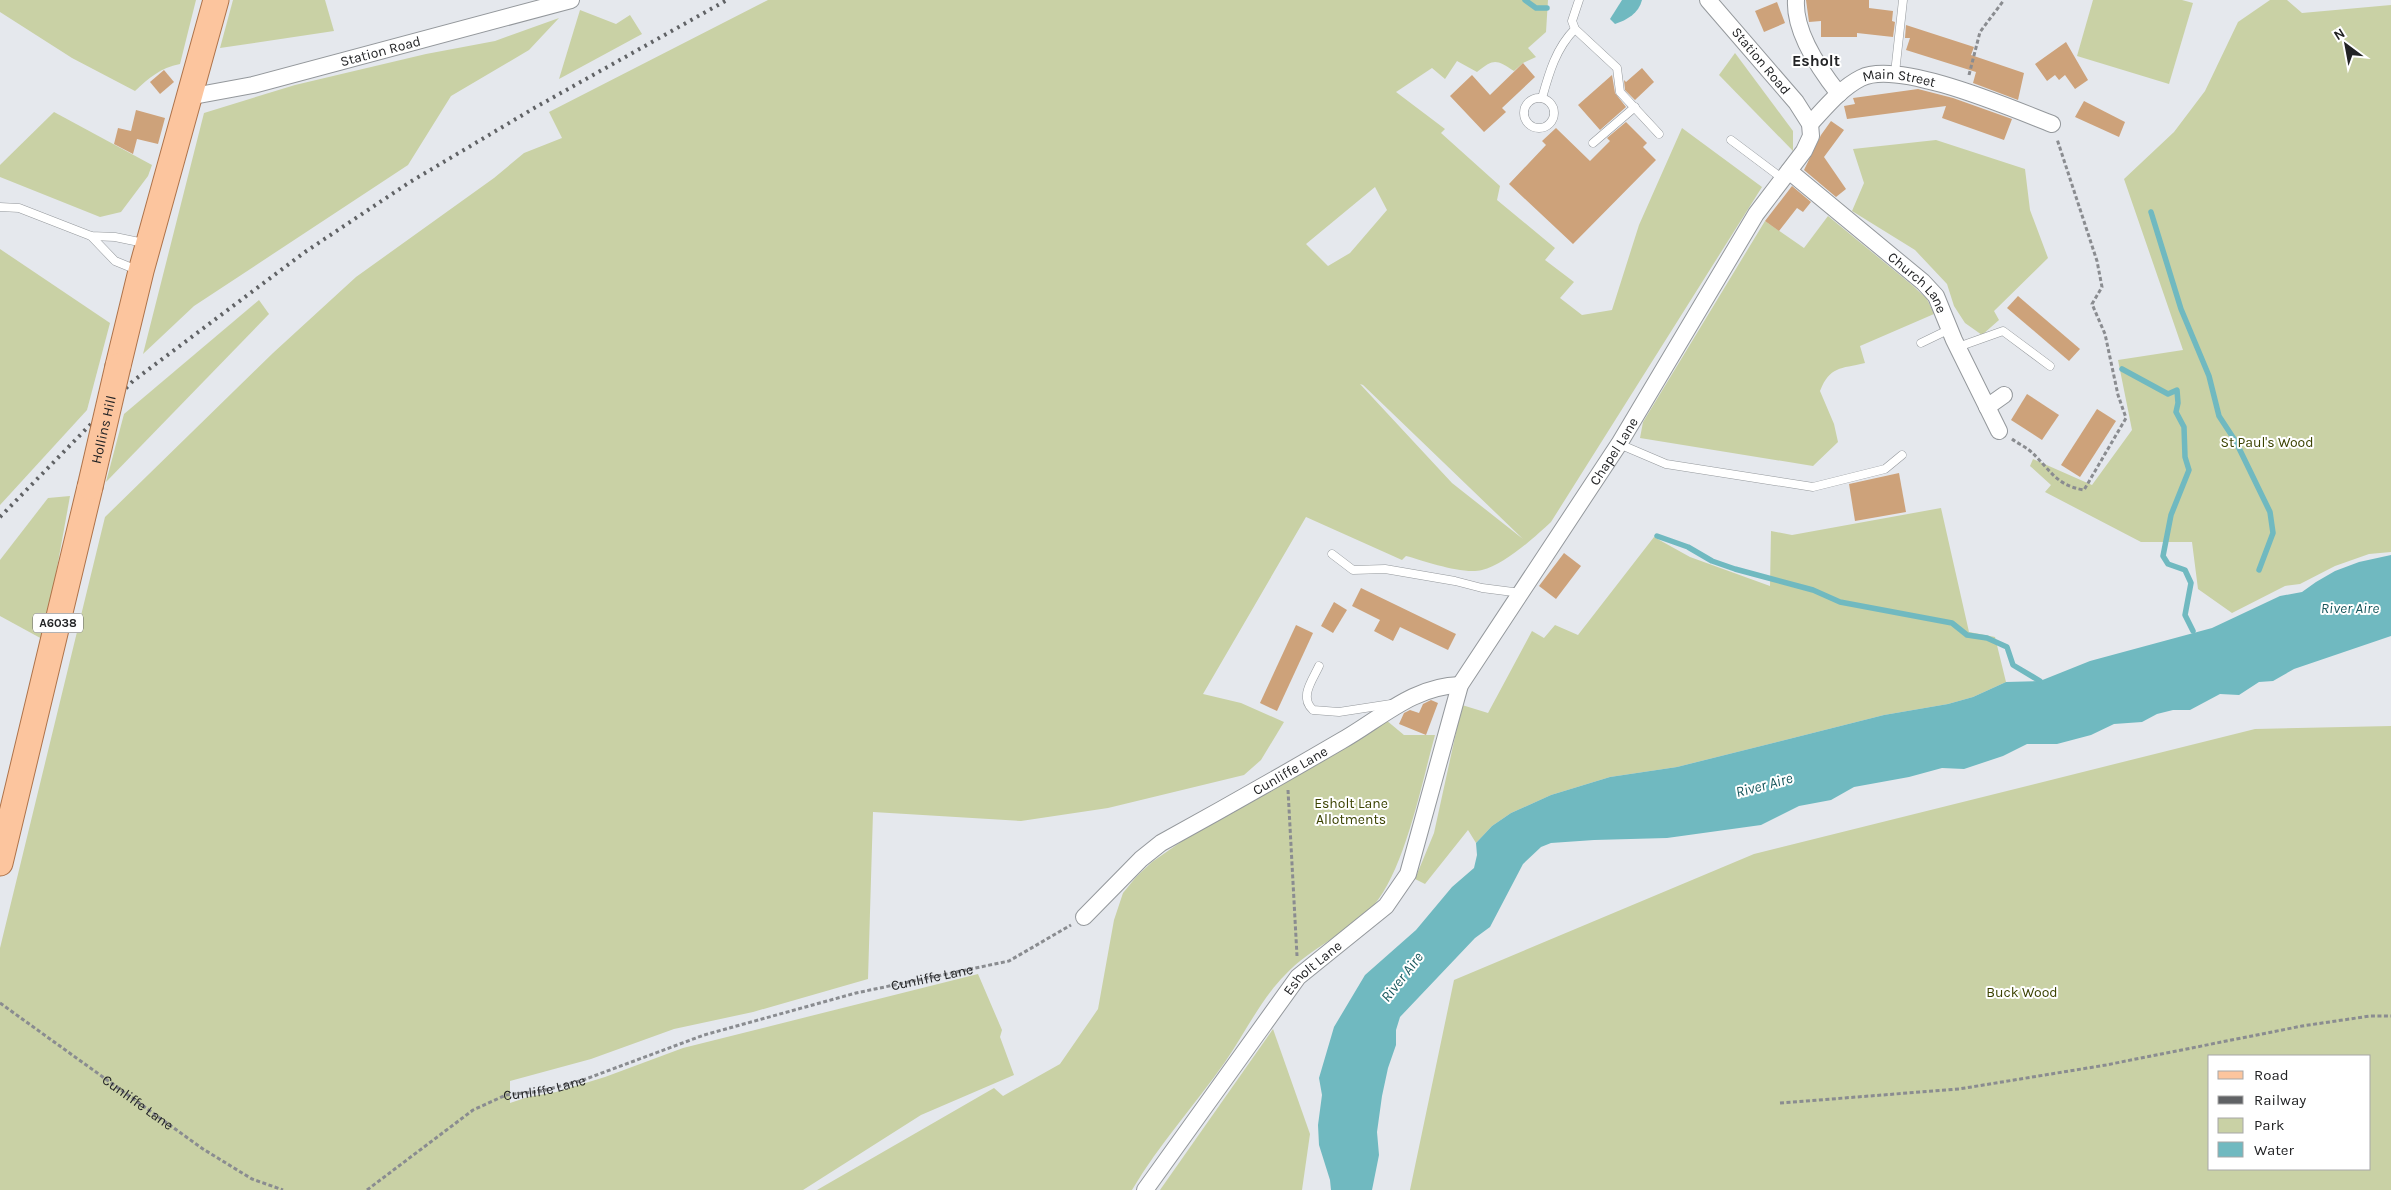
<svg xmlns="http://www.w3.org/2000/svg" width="2391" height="1190" viewBox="0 0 2391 1190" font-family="Karla,sans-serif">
	<rect width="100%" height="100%" fill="#e5e8ed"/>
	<g fill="#c9d1a5" fill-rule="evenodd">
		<path d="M0,0H196L180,64C160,68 149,78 135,91L72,58L0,12Z"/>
		<path d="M233,0H325L334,31L220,48Z"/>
		<path d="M768,0H1548L1546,32L1528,48L1536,57L1523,63L1514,71C1496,60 1495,58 1477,72L1457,61L1445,79L1432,68L1396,92L1445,129L1441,133L1500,186L1497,200L1555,248L1545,260L1574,282L1560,298L1582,315L1612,310L1639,225L1682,128L1762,187L1551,522C1535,537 1504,565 1482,570C1463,575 1425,561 1406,556L1402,560L1306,517L1203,694L1241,703L1284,722L1261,760L1244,775L1108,808L1021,821L873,812L868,979L753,1012L674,1029L591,1059L510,1081V1103L528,1097L556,1092L605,1077L683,1048L978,974L1002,1030L1000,1037L1014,1075L921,1115L803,1190H0V948L105,517L273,353L356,277L494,178L524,153L562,138L549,112ZM1375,187L1387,210L1350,253L1328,266L1306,244ZM1360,384L1363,385L1523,539L1452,483Z"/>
		<path d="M2093,0H2182L2193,3L2169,84L2077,56Z"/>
		<path d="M2270,0H2287L2302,13L2391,5V552L2369,554L2335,566L2300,584L2285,586L2232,613L2198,589L2192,542H2141L2045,492L2051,485L2030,466L2033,459L2092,485L2132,430L2118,360L2183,350L2124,179L2174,132L2205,91L2238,22Z"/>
		<path d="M580,10L616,24L630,15L642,34L559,79Z"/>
		<path d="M559,18L529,50L451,96L408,165L194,306L143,354L204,113L295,85L426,54L495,41Z"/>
		<path d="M1735,53L1793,131V151L1719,75Z"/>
		<path d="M54,112L152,165L148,176L121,212L100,217L0,177V165Z"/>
		<path d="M1936,140L2025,169L2030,210L2048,258L1994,311L1999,320L1982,335L1965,323L1954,306L1947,284L1915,250L1852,211L1864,183L1853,149Z"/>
		<path d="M1828,216L1912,285L1927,299L1934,314L1860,346L1865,363C1840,369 1830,366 1820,391L1834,424L1838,442L1813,466L1640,438L1643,422L1765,221L1804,248Z"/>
		<path d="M0,249L110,323L87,410L0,505Z"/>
		<path d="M259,300L269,314L106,482L124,414Z"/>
		<path d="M70,496L44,640L0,616V560L48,498Z"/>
		<path d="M1941,508L1969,632L1995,637L2006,682L1973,697L1948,704L1884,715L1677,767L1610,777L1551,795L1511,813L1492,826L1476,843L1468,830L1425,884L1415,879L1434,833L1462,705L1488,713L1532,631L1544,638L1555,625L1578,635L1654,537L1690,557L1770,586L1771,531L1792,535Z"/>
		<path d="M1386,720L1404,735H1435C1422,782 1405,869 1374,905C1349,933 1311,947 1285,975C1261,999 1245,1033 1225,1062C1194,1106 1160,1143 1132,1190H817L994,1088L1003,1096L1060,1064L1098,1009L1114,920L1123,893L1136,877L1152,862L1208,823Z"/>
		<path d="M2391,726V1190H1410L1454,980L1754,854L2255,729ZM2370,1056V1169H2210V1056Z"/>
		<path d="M1273,1029L1310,1134L1302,1190H1160Z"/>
	</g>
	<g fill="#70b9c0">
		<path d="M1622,0H1642C1639,13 1627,20 1615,24L1610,19Z"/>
		<path d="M2391,555V636L2294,669L2273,681L2259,682L2239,695L2220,694L2190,710H2173L2157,714L2142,722L2114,724L2091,735L2057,744H2027L2003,756L1964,769L1942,768L1909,777L1854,787L1831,800L1799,806L1761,825L1667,838L1594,840L1551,843L1541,847L1523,864L1490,927L1475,938L1400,1017L1396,1030V1045L1388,1068L1382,1096L1377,1132L1379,1155L1372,1190H1331L1330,1180L1319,1145L1318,1125L1322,1095L1319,1078L1334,1027L1365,975L1416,930L1452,887L1474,868L1477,855L1476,843L1492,826L1511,813L1551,795L1610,777L1677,767L1884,715L1948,704L1973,697L2006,682L2040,681L2090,661L2212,628L2280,596L2302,592L2316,582L2335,571L2359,562Z"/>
	</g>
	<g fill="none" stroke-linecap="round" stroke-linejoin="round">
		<g stroke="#70b9c0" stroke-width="5.5">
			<path d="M1525,0L1536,8H1547"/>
			<path d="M2151,212L2181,309L2209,376L2219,416L2236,442L2270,512L2273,533L2259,570"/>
			<path d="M2122,369L2168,394L2177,390L2178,403L2176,412L2184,427L2185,457L2189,470L2171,515L2163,556L2168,564L2185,570L2191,583L2185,615L2193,631"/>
			<path d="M1657,536L1688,547L1712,561L1735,569L1813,590L1840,602L1952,623L1967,635L1987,638L2007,647L2013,665L2040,681"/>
		</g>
	</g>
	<g fill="#cda27a">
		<path d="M1806,0H1869V8L1893,11L1892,21L1895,22L1893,37L1857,33V37H1821V21L1809,22Z"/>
		<path d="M1777,2L1785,23L1764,32L1755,11Z"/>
		<path d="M1906,25L1974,47L1971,55L2024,73L2018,100L1973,83L1976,72L1906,50L1910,38H1905Z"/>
		<path d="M2066,42L2088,80L2075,89L2065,75L2059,80L2055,75L2047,81L2035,64Z"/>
		<path d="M1523,63L1535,77L1502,108L1506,112L1484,132L1450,96L1472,75L1490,95Z"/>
		<path d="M1642,68L1654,82L1635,100L1625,90L1624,80L1626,82Z"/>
		<path d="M164,70L174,82L160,94L150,82Z"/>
		<path d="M1612,75L1615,93L1626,107L1600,130L1578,105Z"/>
		<path d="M1918,89L1953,98L2012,119L2004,140L1942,118L1946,106L1847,119L1844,106L1855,104L1853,98Z"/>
		<path d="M2084,101L2125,122L2119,137L2075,117Z"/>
		<path d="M136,110L165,118L158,144L137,139L133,154L114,144L118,128L131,131Z"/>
		<path d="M1831,121L1844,130L1824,157L1846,189L1836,197L1804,170L1821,135Z"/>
		<path d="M1626,122L1647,143L1643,147L1656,160L1573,244L1509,184L1546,145L1542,141L1556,128L1590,161L1610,141L1607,138Z"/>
		<path d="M1792,186L1811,202L1803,212L1797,208L1779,231L1765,221Z"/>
		<path d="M2018,296L2080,349L2069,361L2007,308Z"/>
		<path d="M2027,394L2059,415L2042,440L2011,420Z"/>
		<path d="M2097,409L2116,421L2080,477L2061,465Z"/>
		<path d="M1899,473L1906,512L1855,521L1849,484Z"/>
		<path d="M1564,553L1581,566L1556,599L1539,586Z"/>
		<path d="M1361,588L1456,634L1448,650L1400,627L1393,641L1374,631L1380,620L1352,606Z"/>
		<path d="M1334,602L1347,610L1333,633L1321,626Z"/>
		<path d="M1296,625L1313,633L1277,711L1260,703Z"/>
		<path d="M1431,700L1438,703L1426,735L1399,724L1404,713L1410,710L1419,713L1423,704Z"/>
	</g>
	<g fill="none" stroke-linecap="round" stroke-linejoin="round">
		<defs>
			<g id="lane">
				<path d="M1579,0L1572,21L1575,29L1617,68L1620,92L1659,134"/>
				<path d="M1895,73L1903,0"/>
				<circle cx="1539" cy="113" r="15"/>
				<path d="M1542,98C1549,73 1556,48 1575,29"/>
				<path d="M1731,140L1783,179"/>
				<path d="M1593,143L1635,107"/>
				<path d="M0,207L19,208L91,236L115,237L144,243"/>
				<path d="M91,236L115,261L137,270"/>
				<path d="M1921,343L1950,329"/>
				<path d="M1958,347L2003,331L2050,366"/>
				<path d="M1619,444L1666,464L1813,487L1885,469L1902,455"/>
				<path d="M1332,554L1353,570L1385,569L1455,581L1482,588L1521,593"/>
				<path d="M1319,666C1312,681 1299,697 1313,710L1339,712L1391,704"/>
			</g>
			<g id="street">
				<path d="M1796,0C1794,32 1820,70 1839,94"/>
				<path id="s3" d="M188,97L253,85L571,0"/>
				<path id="s4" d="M1810,124C1825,108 1841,88 1861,78C1898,59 2013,109 2052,124"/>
				<path id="s5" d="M1789,171L1923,282L1936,296L1954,340L1999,431"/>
				<path d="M1987,407L2004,395"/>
				<path id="s6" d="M1084,917L1141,859L1161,843C1221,810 1281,776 1341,741C1380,719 1413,686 1460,685"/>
				<path id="s7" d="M1145,1190L1298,977L1386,906L1408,874L1460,685L1619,444L1756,214L1804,151L1811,136L1810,124L1796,102L1708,0"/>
			</g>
			<g id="primary">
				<path d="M118,366L141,271L216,0"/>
				<path d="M0,863L90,487"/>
			</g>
		</defs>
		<use href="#lane" stroke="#94989c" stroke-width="9"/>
		<use href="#street" stroke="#94989c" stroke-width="18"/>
		<use href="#primary" stroke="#ae734a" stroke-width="27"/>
		<g stroke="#8a8c90" stroke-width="3" stroke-dasharray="4 2.5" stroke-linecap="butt">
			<path d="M1969,75L1980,32L2004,0"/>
			<path d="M2012,439C2017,443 2024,446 2029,450C2050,468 2054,485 2084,490L2126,418L2118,395L2105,334L2092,304L2102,287L2097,261L2057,139"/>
			<path d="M1288,790L1297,956"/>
			<path id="s1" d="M0,1003L203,1149L252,1179L283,1190"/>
			<path d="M1780,1103L1959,1089L2106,1065L2302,1026L2370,1016H2391"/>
			<path id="s2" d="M367,1190L473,1110L506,1095L542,1091L583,1080L704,1035L856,993L1009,961L1071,925"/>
		</g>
		<use href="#lane" stroke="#fff" stroke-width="8"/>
		<use href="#street" stroke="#fff" stroke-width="16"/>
		<use href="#primary" stroke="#fcc59e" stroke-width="25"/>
		<path stroke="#606265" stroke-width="4" stroke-dasharray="2.5 5" stroke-linecap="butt" d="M0,517L133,381L305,252L410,182L536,107L727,0"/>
		<defs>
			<g id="primary-bridge">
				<path id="s8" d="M90,487L118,366"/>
			</g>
		</defs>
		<use href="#primary-bridge" stroke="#ae734a" stroke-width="27" stroke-linecap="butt"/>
		<use href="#primary-bridge" stroke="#fcc59e" stroke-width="25"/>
	</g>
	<g text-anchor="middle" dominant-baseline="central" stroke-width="4" stroke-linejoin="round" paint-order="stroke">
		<rect fill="#fff" stroke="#646566" stroke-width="1" x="33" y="613.5" width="50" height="19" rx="4"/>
		<g font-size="12" font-weight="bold" fill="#222325">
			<text x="58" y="623">A6038</text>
		</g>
		<g font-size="14" fill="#222325" stroke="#fff">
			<text stroke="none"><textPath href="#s3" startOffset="198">Station Road</textPath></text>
			<text transform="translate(1761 61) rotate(50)">Station Road</text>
			<text stroke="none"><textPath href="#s4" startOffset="108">Main Street</textPath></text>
			<text stroke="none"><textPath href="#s5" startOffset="171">Church Lane</textPath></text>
			<text stroke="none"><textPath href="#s8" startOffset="59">Hollins Hill</textPath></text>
			<text stroke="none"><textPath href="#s7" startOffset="890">Chapel Lane</textPath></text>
			<text stroke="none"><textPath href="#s6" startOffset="255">Cunliffe Lane</textPath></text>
			<text stroke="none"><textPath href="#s7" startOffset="279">Esholt Lane</textPath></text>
			<text stroke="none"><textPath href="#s2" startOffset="612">Cunliffe Lane</textPath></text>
			<text stroke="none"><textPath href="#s2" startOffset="208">Cunliffe Lane</textPath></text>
			<text stroke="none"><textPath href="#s1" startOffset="170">Cunliffe Lane</textPath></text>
		</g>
		<g font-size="14" fill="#3b4200" stroke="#fff">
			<text x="2267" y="442">St Paul's Wood</text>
			<text x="1351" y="803">Esholt Lane<tspan x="1351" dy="16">Allotments</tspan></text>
			<text x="2022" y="992">Buck Wood</text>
		</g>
		<g font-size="15" font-style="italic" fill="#1a595e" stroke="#fff">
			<text x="2350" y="608">River Aire</text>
			<text transform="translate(1764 785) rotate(-15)">River Aire</text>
			<text transform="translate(1402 977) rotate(-52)">River Aire</text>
		</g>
		<g font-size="16" font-weight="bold" fill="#222325" stroke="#fff">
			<text x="1816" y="60">Esholt</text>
		</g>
	</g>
	<rect x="2208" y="1055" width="162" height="115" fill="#ffffff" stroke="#a7a7a8"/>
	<rect x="2218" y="1071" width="25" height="8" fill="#fcc59e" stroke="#a7a7a8"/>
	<text x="2254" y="1080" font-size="15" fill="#222325">Road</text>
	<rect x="2218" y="1096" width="25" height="8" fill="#606265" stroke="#a7a7a8"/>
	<text x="2254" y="1105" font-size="15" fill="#222325">Railway</text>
	<rect x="2218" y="1118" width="25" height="15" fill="#c9d1a5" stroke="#a7a7a8"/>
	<text x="2254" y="1130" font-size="15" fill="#222325">Park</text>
	<rect x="2218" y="1142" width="25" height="15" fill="#70b9c0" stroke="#a7a7a8"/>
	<text x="2254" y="1155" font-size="15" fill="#222325">Water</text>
	<g transform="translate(2346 45) rotate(328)" stroke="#ffffff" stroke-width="4" paint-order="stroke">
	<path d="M0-4L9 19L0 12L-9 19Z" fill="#222325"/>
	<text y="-8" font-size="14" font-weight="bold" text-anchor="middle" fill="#222325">N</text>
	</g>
</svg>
